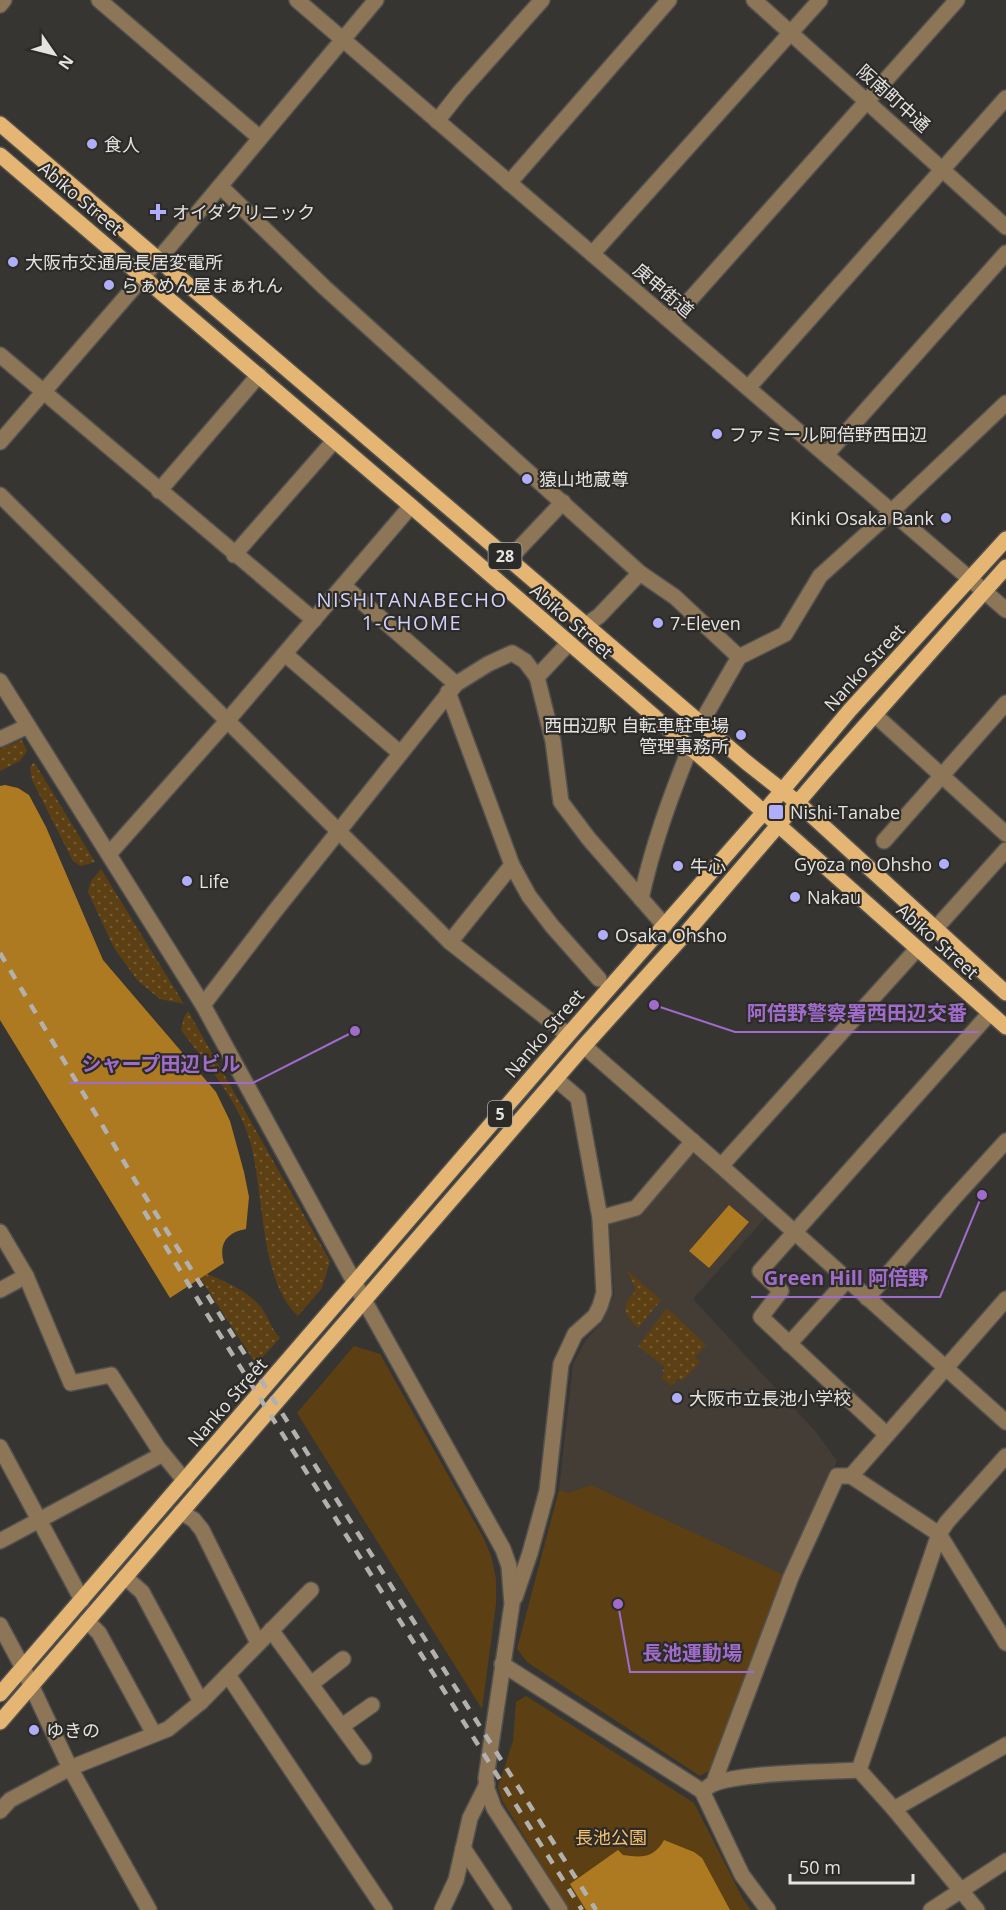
<svg xmlns="http://www.w3.org/2000/svg" width="1006" height="1910" viewBox="0 0 1006 1910" font-family="'Open Sans','Noto Sans JP',sans-serif">
	<defs>
		<pattern id="grass-dots" width="8" height="8" patternUnits="userSpaceOnUse" patternTransform="scale(1.5)"><rect width="8" height="8" fill="#5c4014"/><path d="M2 2h.1M6 6h.1" fill="none" stroke="#735b36" stroke-width="1.8" stroke-linecap="round"/></pattern>
	</defs>
	<rect width="100%" height="100%" fill="#373532"/>
	<path fill="#433d36" d="M695,1155L766,1217L693,1299L816,1432L837,1461L784,1575L559,1490L573,1364L586,1340L603,1321L614,1295L610,1223L689,1157Z"/>
	<g fill="url(#grass-dots)">
		<path d="M22,740L27,751L20,761L0,771V749Z"/>
		<path d="M34,762L95,862L81,866L73,861L32,780L30,767Z"/>
		<path d="M101,869L184,1004L160,999L138,981L114,948L88,892L91,881Z"/>
		<path d="M188,1011L330,1261L322,1288L298,1316C258,1279 265,1189 249,1138C237,1099 205,1062 181,1030L184,1017Z"/>
		<path d="M627,1270L661,1300L638,1328C622,1312 621,1308 636,1290Z"/>
		<path d="M207,1274C226,1282 251,1292 263,1310C269,1319 272,1330 280,1338L256,1364L200,1278Z"/>
		<path d="M667,1308L706,1345L695,1357L700,1362L682,1381L678,1378L672,1386L661,1378L665,1372L662,1371L665,1367L638,1346Z"/>
	</g>
	<g fill="#5c4014">
		<path d="M354,1346L380,1354L484,1539L491,1556L496,1579V1604L482,1709L297,1413Z"/>
		<path d="M591,1485L784,1575L710,1770L700,1776L527,1662L517,1649L559,1490L569,1493Z"/>
		<path d="M526,1696L694,1803L743,1899L751,1910H569L502,1800L498,1787L513,1741L516,1702Z"/>
	</g>
	<g fill="#ad7921">
		<path d="M5,785L18,788L29,795L46,827L103,960L216,1092L230,1121L244,1172L249,1197L246,1229C227,1232 218,1244 224,1263L170,1298L0,1020V786Z"/>
		<path d="M729,1205L749,1222L709,1268L689,1251Z"/>
		<path d="M664,1840L694,1852L702,1858L730,1910H586L570,1884L618,1850L623,1855C642,1858 654,1858 664,1840Z"/>
	</g>
	<g fill="none" stroke-linecap="round" stroke-linejoin="round">
		<defs>
			<g id="minor">
				<path d="M99,0L260,138"/>
				<path d="M297,0L1006,610"/>
				<path d="M754,0L1006,227"/>
				<path d="M0,5L4,0"/>
				<path d="M437,121L460,92L542,0"/>
				<path d="M509,183L669,0"/>
				<path d="M220,186L324,287L640,573L675,597L739,657"/>
				<path d="M592,254L820,0"/>
				<path d="M671,321L957,0"/>
				<path d="M0,355L314,620"/>
				<path d="M748,388L1006,98"/>
				<path d="M0,442L169,247L376,0"/>
				<path d="M826,455L1006,253"/>
				<path d="M159,491L259,375"/>
				<path d="M0,495L450,942L568,1035"/>
				<path d="M234,555L334,441"/>
				<path d="M509,559L563,502"/>
				<path d="M344,586L456,684"/>
				<path d="M586,625L599,616L640,573"/>
				<path d="M568,644L537,677L553,741L561,802L589,839L665,926"/>
				<path d="M285,654L400,753"/>
				<path d="M0,681L203,1005L364,1300L503,1549L509,1566L512,1604L486,1778L487,1789L494,1808L560,1910"/>
				<path d="M448,692L512,865L529,896L552,926L599,979"/>
				<path d="M875,715L1006,834"/>
				<path d="M701,723L739,657L785,634L820,576L892,511L1006,403"/>
				<path d="M0,739L28,726"/>
				<path d="M884,841L1006,703"/>
				<path d="M109,854L227,721L411,506"/>
				<path d="M641,899C652,847 670,798 690,748"/>
				<path d="M936,928L1006,850"/>
				<path d="M450,942L512,865"/>
				<path d="M203,1005L275,911L456,684L488,664L512,653L525,661L537,677"/>
				<path d="M584,1046L721,1166L1006,1422"/>
				<path d="M721,1166L917,949"/>
				<path d="M600,1218L636,1208L693,1141"/>
				<path d="M0,1232L26,1276L71,1383L111,1375L158,1448L185,1481"/>
				<path d="M0,1290L26,1276"/>
				<path d="M867,1298L953,1199L1006,1141"/>
				<path d="M789,1344L847,1280"/>
				<path d="M886,1434L761,1317L781,1291L760,1271L990,1013"/>
				<path d="M0,1447L82,1600"/>
				<path d="M851,1476L1006,1299"/>
				<path d="M181,1512L194,1520L202,1530L258,1643"/>
				<path d="M0,1541L163,1454"/>
				<path d="M125,1577L142,1592L201,1702"/>
				<path d="M515,1597L530,1553L547,1491L561,1364L575,1334L595,1316L600,1306L604,1293L600,1218L578,1098L556,1079"/>
				<path d="M87,1621L99,1633L154,1734"/>
				<path d="M0,1625L23,1668L70,1768L149,1910"/>
				<path d="M271,1630L364,1757"/>
				<path d="M502,1664L702,1791L742,1875L768,1910"/>
				<path d="M228,1675L385,1910"/>
				<path d="M311,1684L343,1659"/>
				<path d="M342,1726L372,1705"/>
				<path d="M859,1770L939,1534L947,1522L1006,1456"/>
				<path d="M859,1770L894,1809L977,1910"/>
				<path d="M714,1782L791,1577L837,1476H851L939,1534L1006,1643"/>
				<path d="M708,1787C726,1772 830,1772 859,1770"/>
				<path d="M894,1809L1006,1745"/>
				<path d="M0,1811L10,1800L70,1768L168,1729L201,1702L311,1590"/>
				<path d="M463,1848L504,1910"/>
				<path d="M442,1910L456,1880L470,1818L487,1784"/>
				<path d="M931,1910L1006,1861"/>
			</g>
			<g id="major">
				<path d="M0,124L746,762L798,803L1006,993"/>
				<path d="M0,155L411,506L730,782L1006,1027"/>
				<path d="M0,1694L568,1035L764,812L850,710L1006,539"/>
				<path d="M0,1722L584,1046L686,933L822,774L1006,567"/>
			</g>
		</defs>
		<use href="#minor" stroke="#53514e" stroke-width="18"/>
		<use href="#major" stroke="#53514e" stroke-width="18"/>
		<use href="#minor" stroke="#8d7657" stroke-width="15"/>
		<use href="#major" stroke="#e4b573" stroke-width="15"/>
		<g stroke="#b2b1ae" stroke-width="4.5" stroke-dasharray="10 10" stroke-linecap="butt">
			<path d="M0,953L136,1182L596,1910"/>
			<path d="M144,1211L200,1303L582,1910"/>
		</g>
	</g>
	<g fill="#b0aefa" stroke="#2d2b28" stroke-width="2">
		<circle cx="92" cy="144" r="6"/>
		<path d="M155 203h6v6h6v6h-6v6h-6v-6h-6v-6h6z"/>
		<circle cx="13" cy="262" r="6"/>
		<circle cx="109" cy="285" r="6"/>
		<circle cx="717" cy="434" r="6"/>
		<circle cx="527" cy="479" r="6"/>
		<circle cx="946" cy="518" r="6"/>
		<circle cx="658" cy="623" r="6"/>
		<circle cx="741" cy="735" r="6"/>
		<rect x="768" y="804" width="16" height="16" rx="3"/>
		<circle cx="944" cy="864" r="6"/>
		<circle cx="678" cy="866" r="6"/>
		<circle cx="187" cy="881" r="6"/>
		<circle cx="795" cy="897" r="6"/>
		<circle cx="603" cy="935" r="6"/>
		<circle cx="677" cy="1398" r="6"/>
		<circle cx="34" cy="1730" r="6"/>
	</g>
	<g text-anchor="middle" dominant-baseline="central" stroke-width="4.5" stroke-linejoin="round" paint-order="stroke">
		<g fill="#2d2b28" stroke="#adacaa" stroke-width="1.5">
			<rect x="488.5" y="543" width="33" height="26" rx="4.5"/>
			<rect x="488" y="1101" width="24" height="26" rx="4.5"/>
		</g>
		<g font-size="16" font-weight="bold" fill="#e4e3e1">
			<text x="505" y="556">28</text>
			<text x="500" y="1114">5</text>
		</g>
		<g font-size="18" fill="#e4e3e1" stroke="#2d2b28">
			<text transform="translate(894 98) rotate(42)">阪南町中通</text>
			<text transform="translate(81 198) rotate(40)">Abiko Street</text>
			<text transform="translate(664 290) rotate(40)">庚申街道</text>
			<text transform="translate(572 621) rotate(41)">Abiko Street</text>
			<text transform="translate(864 667) rotate(-48)">Nanko Street</text>
			<text transform="translate(938 941) rotate(42)">Abiko Street</text>
			<text transform="translate(544 1033) rotate(-49)">Nanko Street</text>
			<text transform="translate(227 1402) rotate(-49)">Nanko Street</text>
		</g>
		<g font-size="18" fill="#e4e3e1" stroke="#2d2b28" text-anchor="start">
			<text x="104" y="144">食人</text>
			<text x="172" y="212">オイダクリニック</text>
			<text x="25" y="262">大阪市交通局長居変電所</text>
			<text x="121" y="285">らぁめん屋まぁれん</text>
			<text x="729" y="434">ファミール阿倍野西田辺</text>
			<text x="539" y="479">猿山地蔵尊</text>
			<text x="934" y="518" text-anchor="end">Kinki Osaka Bank</text>
			<text x="670" y="623">7-Eleven</text>
			<text x="729" y="725" text-anchor="end">西田辺駅 自転車駐車場<tspan x="729" dy="21">管理事務所</tspan></text>
			<text x="790" y="812">Nishi-Tanabe</text>
			<text x="932" y="864" text-anchor="end">Gyoza no Ohsho</text>
			<text x="690" y="866">牛心</text>
			<text x="199" y="881">Life</text>
			<text x="807" y="897">Nakau</text>
			<text x="615" y="935">Osaka Ohsho</text>
			<text x="689" y="1398">大阪市立長池小学校</text>
			<text x="46" y="1730">ゆきの</text>
		</g>
		<g font-size="18" fill="#f7bf6d" stroke="#2d2b28">
			<text x="611" y="1837">長池公園</text>
		</g>
		<g font-size="20" letter-spacing="1.5" fill="#d1d1fd" stroke="#2d2b28">
			<text x="412" y="599">NISHITANABECHO<tspan x="412" dy="23">1-CHOME</tspan></text>
		</g>
	</g>
	<path fill="none" stroke="#a06ccb" stroke-width="2" d="M654 1005L735 1032H979M355 1031L253 1083H69M982 1195L940 1297H751M618 1604L630 1672H754"/>
	<g fill="#a06ccb" stroke="#2d2b28" stroke-width="2">
		<circle cx="654" cy="1005" r="6"/>
		<circle cx="355" cy="1031" r="6"/>
		<circle cx="982" cy="1195" r="6"/>
		<circle cx="618" cy="1604" r="6"/>
	</g>
	<g font-size="20" text-anchor="middle" font-weight="bold" fill="#a06ccb" stroke="#2d2b28" stroke-width="4.5" stroke-linejoin="round" paint-order="stroke">
		<text x="857" y="1020">阿倍野警察署西田辺交番</text>
		<text x="161" y="1071">シャープ田辺ビル</text>
		<text x="846" y="1285">Green Hill 阿倍野</text>
		<text x="692" y="1660">長池運動場</text>
	</g>
	<g transform="translate(54 54) rotate(125)" stroke="#2d2b28" stroke-width="4.5" paint-order="stroke">
	<path d="M0-4.5L10 22L0 15L-10 22Z" fill="#e4e3e1"/>
	<text y="-9" font-size="16" font-weight="bold" text-anchor="middle" fill="#e4e3e1">N</text>
	</g>
	<path d="M790 1874v9h123v-9" fill="none" stroke="#e4e3e1" stroke-width="3"/>
	<text x="799" y="1874" font-size="18" fill="#e4e3e1" stroke="#2d2b28" stroke-width="4.5" paint-order="stroke">50 m</text>
</svg>
